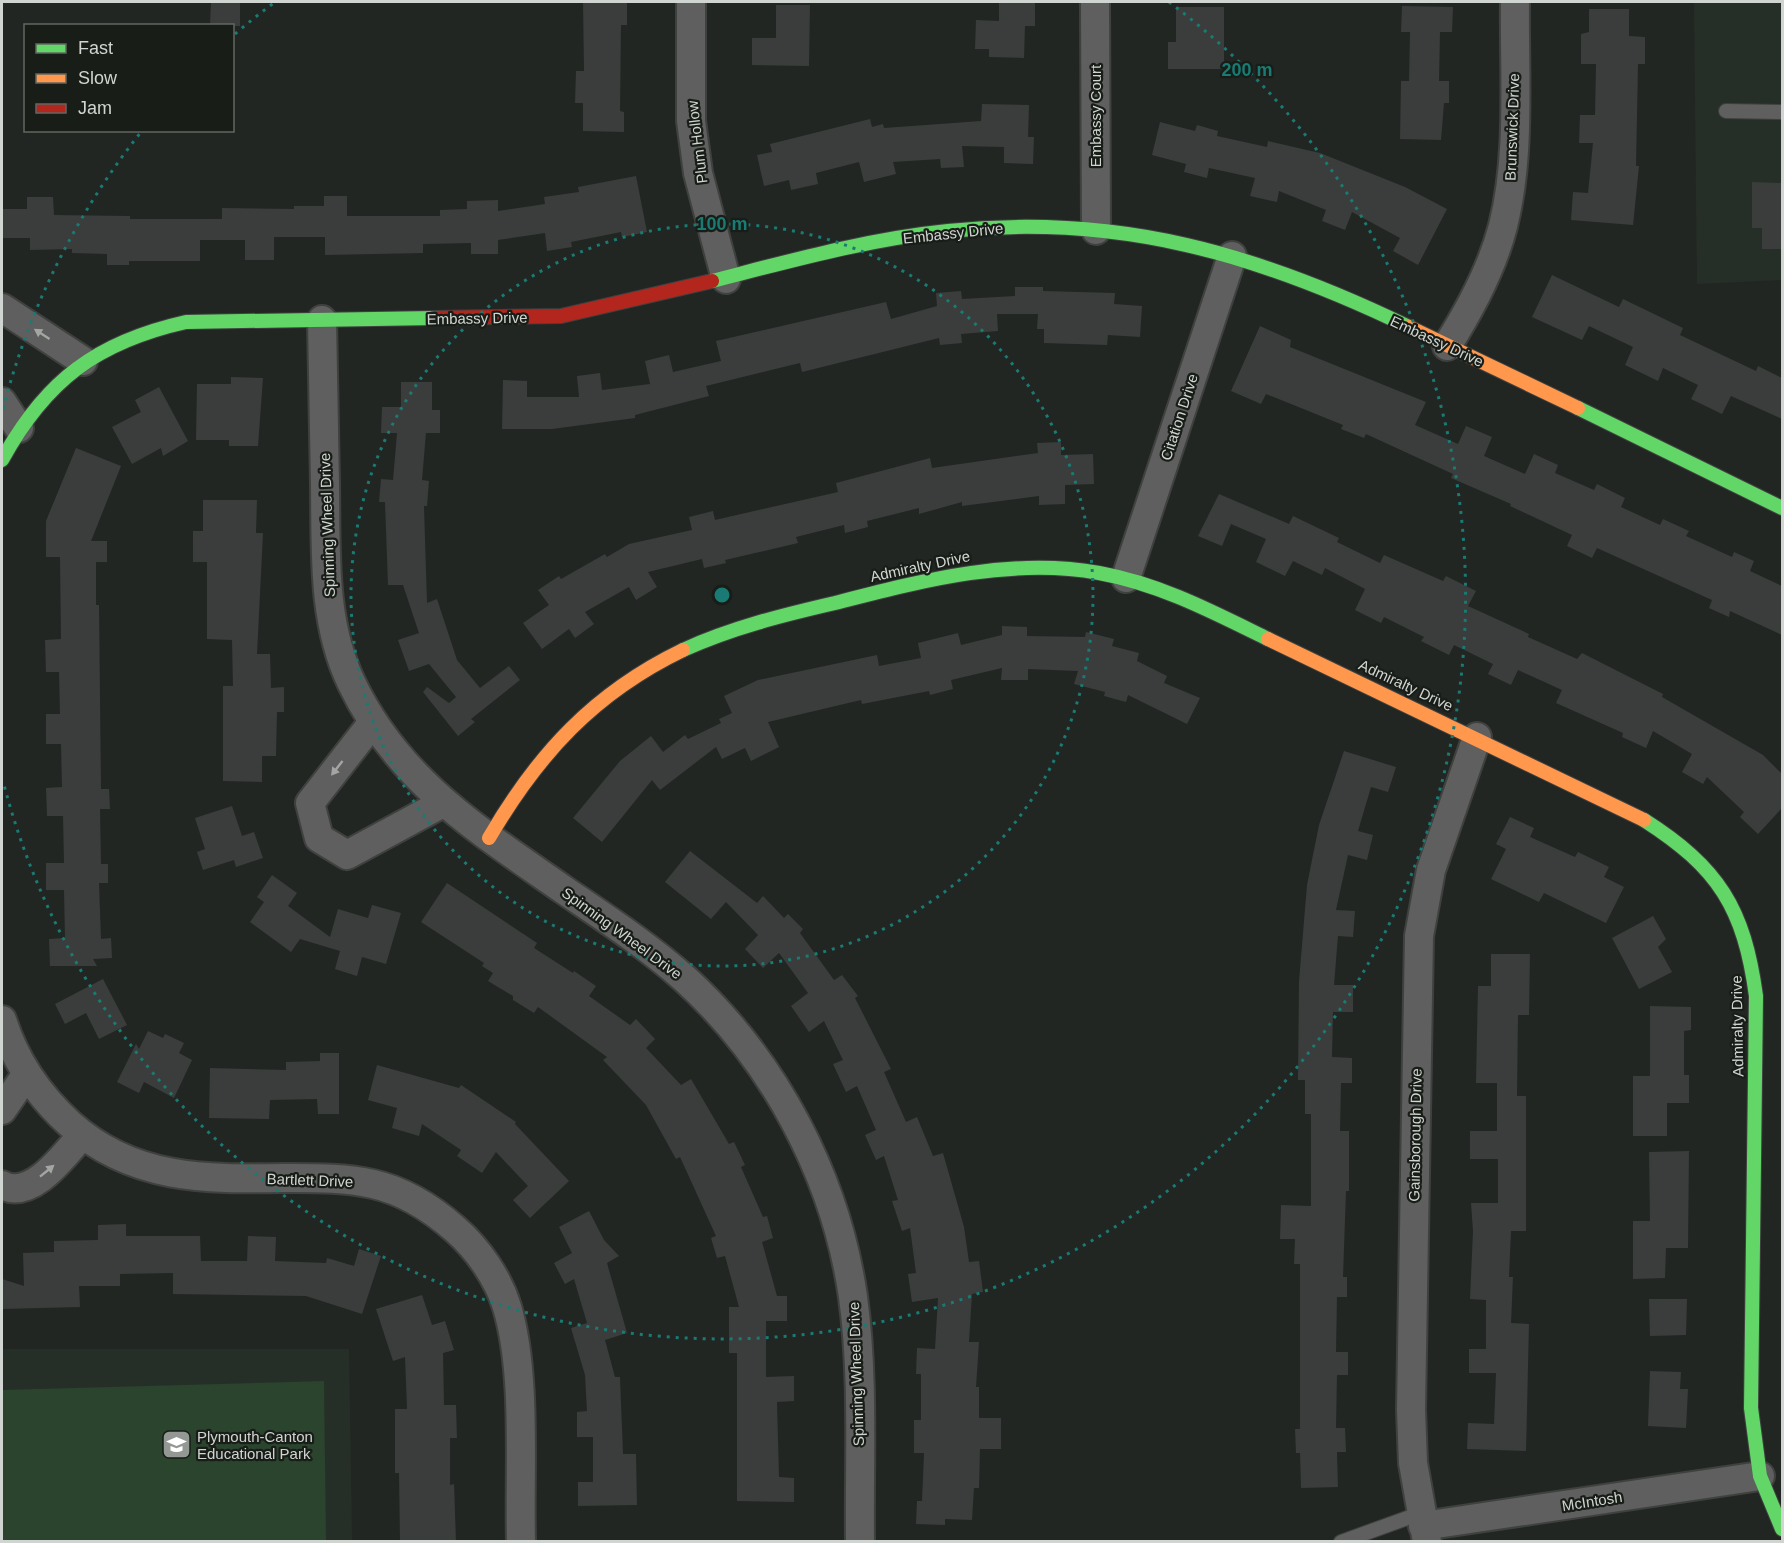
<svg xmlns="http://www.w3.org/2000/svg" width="1784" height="1543" viewBox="0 0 1784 1543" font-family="Arial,sans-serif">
	<rect width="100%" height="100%" fill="#222623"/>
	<g fill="#262f27">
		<path d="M1694,2H1782V280L1697,284Z"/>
		<path d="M2,1349H349L352,1541H2Z"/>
	</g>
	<path fill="#2a442e" d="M324,1381L326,1541H2V1390Z"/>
	<g fill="#3a3d3b">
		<path d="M211,2H240V26H210Z"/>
		<path d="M583,2H627V25H621L620,111L624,112V132L583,131V103H575L576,71H584Z"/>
		<path d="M999,2H1035V26H1025L1024,58L989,57V49H975L976,20L999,21Z"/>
		<path d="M776,5H810L809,66L752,65V38H776Z"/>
		<path d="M1402,6L1453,7L1452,32H1440L1439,81H1449V103H1444L1441,140L1400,139L1401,81H1409L1410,32H1401Z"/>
		<path d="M1176,7H1224V69H1168V42H1176Z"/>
		<path d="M1589,9H1629V36L1645,37V64H1638L1636,166H1639L1633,225L1571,220L1573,192L1588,193L1593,143H1579L1580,115H1595L1596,64H1581V34L1589,32Z"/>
		<path d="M982,104L1029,105L1028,137H1034L1033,164L1004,163V147L962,146L964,167L941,168L940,159L893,162L896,174L864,182L859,162L816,173L818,184L791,190L789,180L764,186L757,155L772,152L770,144L870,119L872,127L883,124L884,128L981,121Z"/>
		<path d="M1160,122L1195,131L1197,125L1218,131L1217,136L1267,147L1268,141L1320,153L1405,187L1447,209L1418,265L1393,251L1400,238L1352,212L1345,230L1322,221L1326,210L1279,191L1277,202L1250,196L1255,178L1209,168L1207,178L1184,172L1186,164L1152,155Z"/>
		<path d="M636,176L647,232L622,237L621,232L571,242L572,247L547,251L545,233L498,240V254H471V243L423,244V253L325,255V237H274V260H245V240H200V261H129V265H107V254L72,253V249L30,250V238H2V209H27V197H53L54,215L130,216V219H222V208L294,209V206H324V196H347V216H440V210L467,209V201L498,200V211L545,204L544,197L579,192L578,187Z"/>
		<path d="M1752,182L1782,183V249H1762V228H1752Z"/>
		<path d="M1552,275L1619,307L1623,299L1683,328L1680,335L1756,371L1758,366L1782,378V419L1731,396L1722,414L1691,399L1698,385L1663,368L1658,381L1625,365L1633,347L1589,326L1582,340L1532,317Z"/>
		<path d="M1015,287H1043V291L1115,293L1114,304L1142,306L1140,337L1108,335L1107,345L1044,343V329H1037L1038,314H997L998,331L961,334L962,343L940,345L939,338L802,372L800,363L706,386L709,396L635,415V418L552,429H502L503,380L527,381V397H579L577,376L600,373L602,390L650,384L645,361L669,355L673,372L721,361L716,341L886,302L891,319L937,306L936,293L961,291L962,299L1015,296Z"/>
		<path d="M1260,326L1291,340L1290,347L1426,402L1415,425L1458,444L1466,426L1492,437L1484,456L1525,474L1534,454L1558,465L1555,473L1594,490L1597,484L1625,498L1621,507L1660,525L1663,519L1689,531L1686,536L1732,557L1734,552L1754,561L1750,571L1782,586V635L1730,611L1729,617L1709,608L1712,600L1597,548L1592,558L1567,546L1572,535L1510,506L1511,504L1451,478L1453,474L1366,434L1364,438L1341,429L1343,425L1266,394L1261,404L1231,391Z"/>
		<path d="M231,377L263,378L258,446H229V440H196L197,384H231Z"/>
		<path d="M401,382H432V410H440V433H426L422,480L429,481L427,506H424L427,603L437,599L457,660L480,688L509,666L520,680L471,719L475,722L458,736L423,692L427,687L449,703L456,697L429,664L409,671L398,640L419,633L403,585H388L385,502H379L381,479L393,480L397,433H381L382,407H401Z"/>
		<path d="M159,387L188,441L163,456L161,448L132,464L112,427L141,412L135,400Z"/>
		<path d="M1061,442V455L1093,454L1094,484L1065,485V504L1039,505V496L962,506V502L919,514V508L867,521L868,527L845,533L844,525L796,537L798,543L725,560L726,563L704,568L702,559L648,572L657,587L636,600L629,587L585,612L594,624L575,638L569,629L542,649L523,623L549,605L538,590L559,576L561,579L605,554L607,557L629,544L692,530L689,517L713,511L715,520L838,492L836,483L930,458L932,468L1038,453L1037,443Z"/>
		<path d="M76,448L121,466L91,541H107V562H96V605H99L101,789H109L110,809H100L101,864H108V883H99L101,939L111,938L112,958L93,959L97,966H50L49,939L65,938L64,890H46V863H64L63,816H47L46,788L62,787L61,744H46V714H60L59,672H46L45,640L61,639L60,557H46V521Z"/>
		<path d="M1219,494L1289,524L1293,516L1339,538L1337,542L1380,563L1384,555L1443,581L1446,576L1476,591L1468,606L1529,634L1528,637L1577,659L1582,653L1663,694L1662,697L1763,755L1782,774V808L1758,834L1740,817L1744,812L1707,777L1703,784L1682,772L1692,754L1653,731L1646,748L1622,737L1623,733L1556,703L1562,690L1518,670L1511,685L1488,674L1493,664L1454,645L1449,655L1421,641L1424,637L1384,617L1381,623L1355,610L1365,589L1325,568L1322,575L1293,561L1285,576L1256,562L1266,539L1231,524L1222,546L1198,536Z"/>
		<path d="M203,500H257L256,533H263L257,654H270L271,688L284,687V712H277L276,756H262V782L223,781V686H233L232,640L207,639V562H193V531H203Z"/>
		<path d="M1002,626L1027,627V636L1085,637L1086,632L1114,639L1112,646L1139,653L1137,661L1167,676L1164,683L1200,698L1187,724L1128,695L1126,702L1104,696L1105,692L1074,684L1078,671L1028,669V680H1001L1002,668L951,680L953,689L930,695L929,691L862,704L861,700L768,722L779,747L751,761L745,748L722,759L716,747L660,790L652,780L602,842L573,818L620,761L651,736L663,752L685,735L688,739L721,723L719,719L732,713L724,696L758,680L877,655L879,666L921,658L918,643L958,633L961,645L1002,635Z"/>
		<path d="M1344,751L1396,767L1388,792L1371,787L1358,831L1373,835L1367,860L1348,855L1336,910L1355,911L1353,937L1338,936L1334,985H1353V1012H1333L1332,1057L1352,1058V1083H1341L1340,1131H1349V1191H1346L1343,1277H1347V1297H1337L1336,1352H1348V1375H1337L1336,1428H1345L1346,1452H1337L1338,1487L1301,1488L1300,1453H1296L1295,1429H1300V1264H1294L1295,1239H1280L1281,1205L1311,1206V1114H1305V1080H1298L1299,981L1307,885L1319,825Z"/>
		<path d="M232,806L242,836L254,832L263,858L236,867L234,860L203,870L197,852L205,849L195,818Z"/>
		<path d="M1510,817L1534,828L1530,837L1575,857L1578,852L1609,867L1604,877L1624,887L1606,923L1544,893L1539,902L1491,879L1506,849L1496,844Z"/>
		<path d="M690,851L757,903L763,896L784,918L788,914L803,929L800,933L834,980L842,975L858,996L855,998L891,1069L884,1072L906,1122L917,1117L933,1156L943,1153L964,1227L969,1262L979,1261L983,1292L972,1294L969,1342H979L976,1387H979V1418H1001V1449H980L979,1488H974L972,1520L945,1519V1525L916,1524L917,1501H922L924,1453H914V1420H921V1374H916L917,1348L935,1349L938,1298L912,1302L908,1274L916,1273L910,1228L902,1231L892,1201L898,1200L884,1156L876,1160L865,1135L876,1130L857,1086L846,1092L833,1064L843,1060L824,1021L809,1032L791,1006L808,993L779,953L763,968L745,949L758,935L726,902L711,919L665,882Z"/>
		<path d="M272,875L297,893L288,906L330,937L338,909L368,918L372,905L401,913L386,964L362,957L357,976L335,969L340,951L300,939L291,952L250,922L264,902L257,897Z"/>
		<path d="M447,883L537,943L534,948L573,973L574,971L596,986L589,996L630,1025L636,1019L655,1039L646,1048L681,1085L691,1079L729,1144L734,1142L745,1165L741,1167L763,1217L767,1216L773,1238L762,1242L777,1296H787V1321H766V1377L794,1376V1401L777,1402L779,1477L794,1478V1502L737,1501V1353H729V1307H739L725,1256L717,1258L711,1238L716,1236L680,1157L676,1159L646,1105L603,1060L607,1057L538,1007L534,1013L513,1000V996L488,981L493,973L482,966L484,963L421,922Z"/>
		<path d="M1653,916L1666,939L1658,947L1672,972L1639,989L1612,938Z"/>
		<path d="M1491,954H1530L1529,1015H1518L1517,1096H1526V1231H1511L1509,1277H1513L1511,1323L1529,1324L1526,1451L1467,1449L1468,1423L1494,1424L1496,1373H1469V1349H1486V1300L1470,1299L1473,1231L1471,1203H1498V1159H1470V1131H1497V1083H1476L1478,986H1491Z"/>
		<path d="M103,979L127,1025L99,1039L86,1013L65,1024L55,1004Z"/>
		<path d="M1650,1006L1691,1007V1030L1684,1031V1075H1689V1103H1667V1136H1633V1076H1650Z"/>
		<path d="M148,1031L163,1038L165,1034L184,1043L179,1053L192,1060L174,1098L144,1082L139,1093L117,1082L136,1044L139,1049Z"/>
		<path d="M320,1053H339V1114H318L317,1099L270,1100L269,1119L209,1118L210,1068L286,1070V1062L320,1061Z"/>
		<path d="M377,1065L459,1088L461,1085L516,1122L515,1124L569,1181L530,1218L513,1200L528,1186L496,1152L482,1173L457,1156L461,1150L422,1124L419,1136L392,1128L397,1108L368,1100Z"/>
		<path d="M1689,1151L1688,1248H1666L1665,1278L1633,1279V1221H1650L1649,1152Z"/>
		<path d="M589,1211L604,1240L619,1256L607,1263L627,1333L605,1340L615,1377H620L623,1454H636L637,1505L578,1506V1482H593V1437H577V1412L587,1411L585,1375L571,1328L587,1323L574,1279L565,1284L554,1263L572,1253L559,1227Z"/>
		<path d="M126,1224V1236H200L201,1261H247L248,1236L276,1237L275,1261L326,1263L327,1258L354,1266L359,1249L381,1256L362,1314L306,1296L173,1294V1273L120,1274V1286H79L80,1307L2,1309V1279L24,1286L23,1253L54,1252V1241L98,1240V1225Z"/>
		<path d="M422,1295L432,1325L445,1321L454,1350L443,1353L444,1405H456L457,1438H450V1485L454,1484L456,1542H400L399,1473H395V1409H407L405,1357L393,1361L376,1309Z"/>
		<path d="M1649,1299H1687L1686,1335L1650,1336Z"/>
		<path d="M1650,1371L1681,1372L1680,1389H1688L1686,1428L1648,1426Z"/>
	</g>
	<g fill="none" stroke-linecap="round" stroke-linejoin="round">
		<defs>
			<g id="lane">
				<path d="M1726,111L1782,112"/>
				<path d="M1341,1542L1421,1513"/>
			</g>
			<g id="street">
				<path d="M691,2V121L698,173L726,279"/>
				<path d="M1095,2L1096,230"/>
				<path d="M2,308L83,361"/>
				<path d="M322,320C323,375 324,430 325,485C326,551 322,621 351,682C398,781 478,830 564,890C605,918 648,946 685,979C775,1061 836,1178 853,1297C864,1377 859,1461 860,1542"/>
				<path d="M1447,346C1471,308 1492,269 1503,226C1521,154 1514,75 1515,2"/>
				<path d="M2,402L19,428"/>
				<path d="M1126,578L1232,256"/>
				<path d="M373,722L310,803L319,838L347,855L443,803"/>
				<path d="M2,1020C15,1061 38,1095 70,1124C135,1182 210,1179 292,1178C319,1178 346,1178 373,1184C404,1191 431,1208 455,1229C478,1249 498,1278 507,1307C527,1374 519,1470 521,1542"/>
				<path d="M2,1110L26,1075"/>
				<path d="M2,1185C32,1201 65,1154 82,1135"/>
				<path d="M1423,1526L1760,1476"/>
				<path d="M1427,1542L1413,1463L1411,1410L1419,936L1431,870L1477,737"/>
			</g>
			<g id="fast">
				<path d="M712,281C790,261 868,239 948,231C1118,213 1258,254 1409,327"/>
				<path d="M1578,408L1782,508"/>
				<path d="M2,460C46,380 97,342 186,322L434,318"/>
				<path d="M683,650C731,628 783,615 835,603C921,581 1010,557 1099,573C1160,584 1213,612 1268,639"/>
				<path d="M1644,820C1719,868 1744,908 1756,996L1751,1408L1760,1476L1782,1529"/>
			</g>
			<g id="slow">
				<path d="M1409,327L1578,408"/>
				<path d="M1268,639L1644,820"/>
				<path d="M489,838C538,754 594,693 683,650"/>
			</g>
			<path id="jam" d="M434,318L561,316L712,281"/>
		</defs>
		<use href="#lane" stroke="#3f413f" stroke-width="16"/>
		<use href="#street" stroke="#3f413f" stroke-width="32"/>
		<use href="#fast" stroke="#3f413f" stroke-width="16"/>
		<use href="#slow" stroke="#3f413f" stroke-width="16"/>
		<use href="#jam" stroke="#3f413f" stroke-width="16"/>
		<use href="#lane" stroke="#5e5f5e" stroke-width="14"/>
		<use href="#street" stroke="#5e5f5e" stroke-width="28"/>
		<use href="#fast" stroke="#63d668" stroke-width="14"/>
		<use href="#slow" stroke="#ff974d" stroke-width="14"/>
		<use href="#jam" stroke="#b3261e" stroke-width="14"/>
	</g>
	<defs><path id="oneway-solid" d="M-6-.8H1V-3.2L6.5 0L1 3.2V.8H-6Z" transform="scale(1.5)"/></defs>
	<g fill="#a3a6a3">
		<use href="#oneway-solid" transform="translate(42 334) rotate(-147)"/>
		<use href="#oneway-solid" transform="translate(337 768) rotate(128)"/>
		<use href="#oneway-solid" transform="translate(47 1171) rotate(-39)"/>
	</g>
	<g fill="none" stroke="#197b73" stroke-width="3" stroke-dasharray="3 6">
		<circle cx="722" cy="595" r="371"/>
		<path d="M3 409A743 743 0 0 1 141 132M235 34A743 743 0 0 1 275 2M1169 2A743 743 0 1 1 3 781"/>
	</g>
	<defs>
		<symbol id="school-square" viewBox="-11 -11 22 22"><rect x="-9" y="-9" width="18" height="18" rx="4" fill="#949894" stroke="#181d18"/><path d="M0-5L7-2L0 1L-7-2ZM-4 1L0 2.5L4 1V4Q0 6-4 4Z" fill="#fff"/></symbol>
	</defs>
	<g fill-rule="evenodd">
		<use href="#school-square" x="160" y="1428" width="33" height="33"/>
	</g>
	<g text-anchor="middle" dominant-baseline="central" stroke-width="4.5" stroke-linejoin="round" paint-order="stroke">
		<g font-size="15" fill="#d1d5d1" stroke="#181d18">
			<text transform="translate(1095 116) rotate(-90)">Embassy Court</text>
			<text transform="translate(1512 127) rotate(-88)">Brunswick Drive</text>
			<text transform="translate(697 142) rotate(-97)">Plum Hollow</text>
			<text transform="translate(953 233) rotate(-6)">Embassy Drive</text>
			<text transform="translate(477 318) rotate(-1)">Embassy Drive</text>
			<text transform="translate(1437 341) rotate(25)">Embassy Drive</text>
			<text transform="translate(1179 417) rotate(-72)">Citation Drive</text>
			<text transform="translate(327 525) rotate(-92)">Spinning Wheel Drive</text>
			<text transform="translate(920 566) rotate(-12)">Admiralty Drive</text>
			<text transform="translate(1406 685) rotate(25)">Admiralty Drive</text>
			<text transform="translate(622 933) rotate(36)">Spinning Wheel Drive</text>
			<text transform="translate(1737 1026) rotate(-91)">Admiralty Drive</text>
			<text transform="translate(1415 1135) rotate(-89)">Gainsborough Drive</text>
			<text transform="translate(310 1180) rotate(2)">Bartlett Drive</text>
			<text transform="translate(856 1374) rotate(-92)">Spinning Wheel Drive</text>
			<text transform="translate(1592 1501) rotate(-9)">McIntosh</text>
		</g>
		<g font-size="15" fill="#d1d5d1" stroke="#181d18" text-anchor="start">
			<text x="197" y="1436">Plymouth-Canton<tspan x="197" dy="17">Educational Park</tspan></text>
		</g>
	</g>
	<circle cx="722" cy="595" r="9" fill="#197b73" stroke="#181d18" stroke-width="3"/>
	<g font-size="18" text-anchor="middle" font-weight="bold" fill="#197b73" stroke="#181d18" stroke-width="4.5" stroke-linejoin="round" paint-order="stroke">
		<text x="1247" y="76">200 m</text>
		<text x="722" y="230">100 m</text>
	</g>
	<rect width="1784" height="1543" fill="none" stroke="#d1d5d1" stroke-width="6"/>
	<rect x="24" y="24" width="210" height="108" fill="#181d18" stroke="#626762" stroke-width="1.5"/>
	<rect x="36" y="44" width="30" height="9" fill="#63d668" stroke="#626762" stroke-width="1.5"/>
	<text x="78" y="54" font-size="18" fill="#d1d5d1">Fast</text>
	<rect x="36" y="74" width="30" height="9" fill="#ff974d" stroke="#626762" stroke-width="1.5"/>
	<text x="78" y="84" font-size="18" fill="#d1d5d1">Slow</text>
	<rect x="36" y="104" width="30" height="9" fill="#b3261e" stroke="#626762" stroke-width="1.5"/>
	<text x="78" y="114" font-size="18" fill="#d1d5d1">Jam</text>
</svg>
